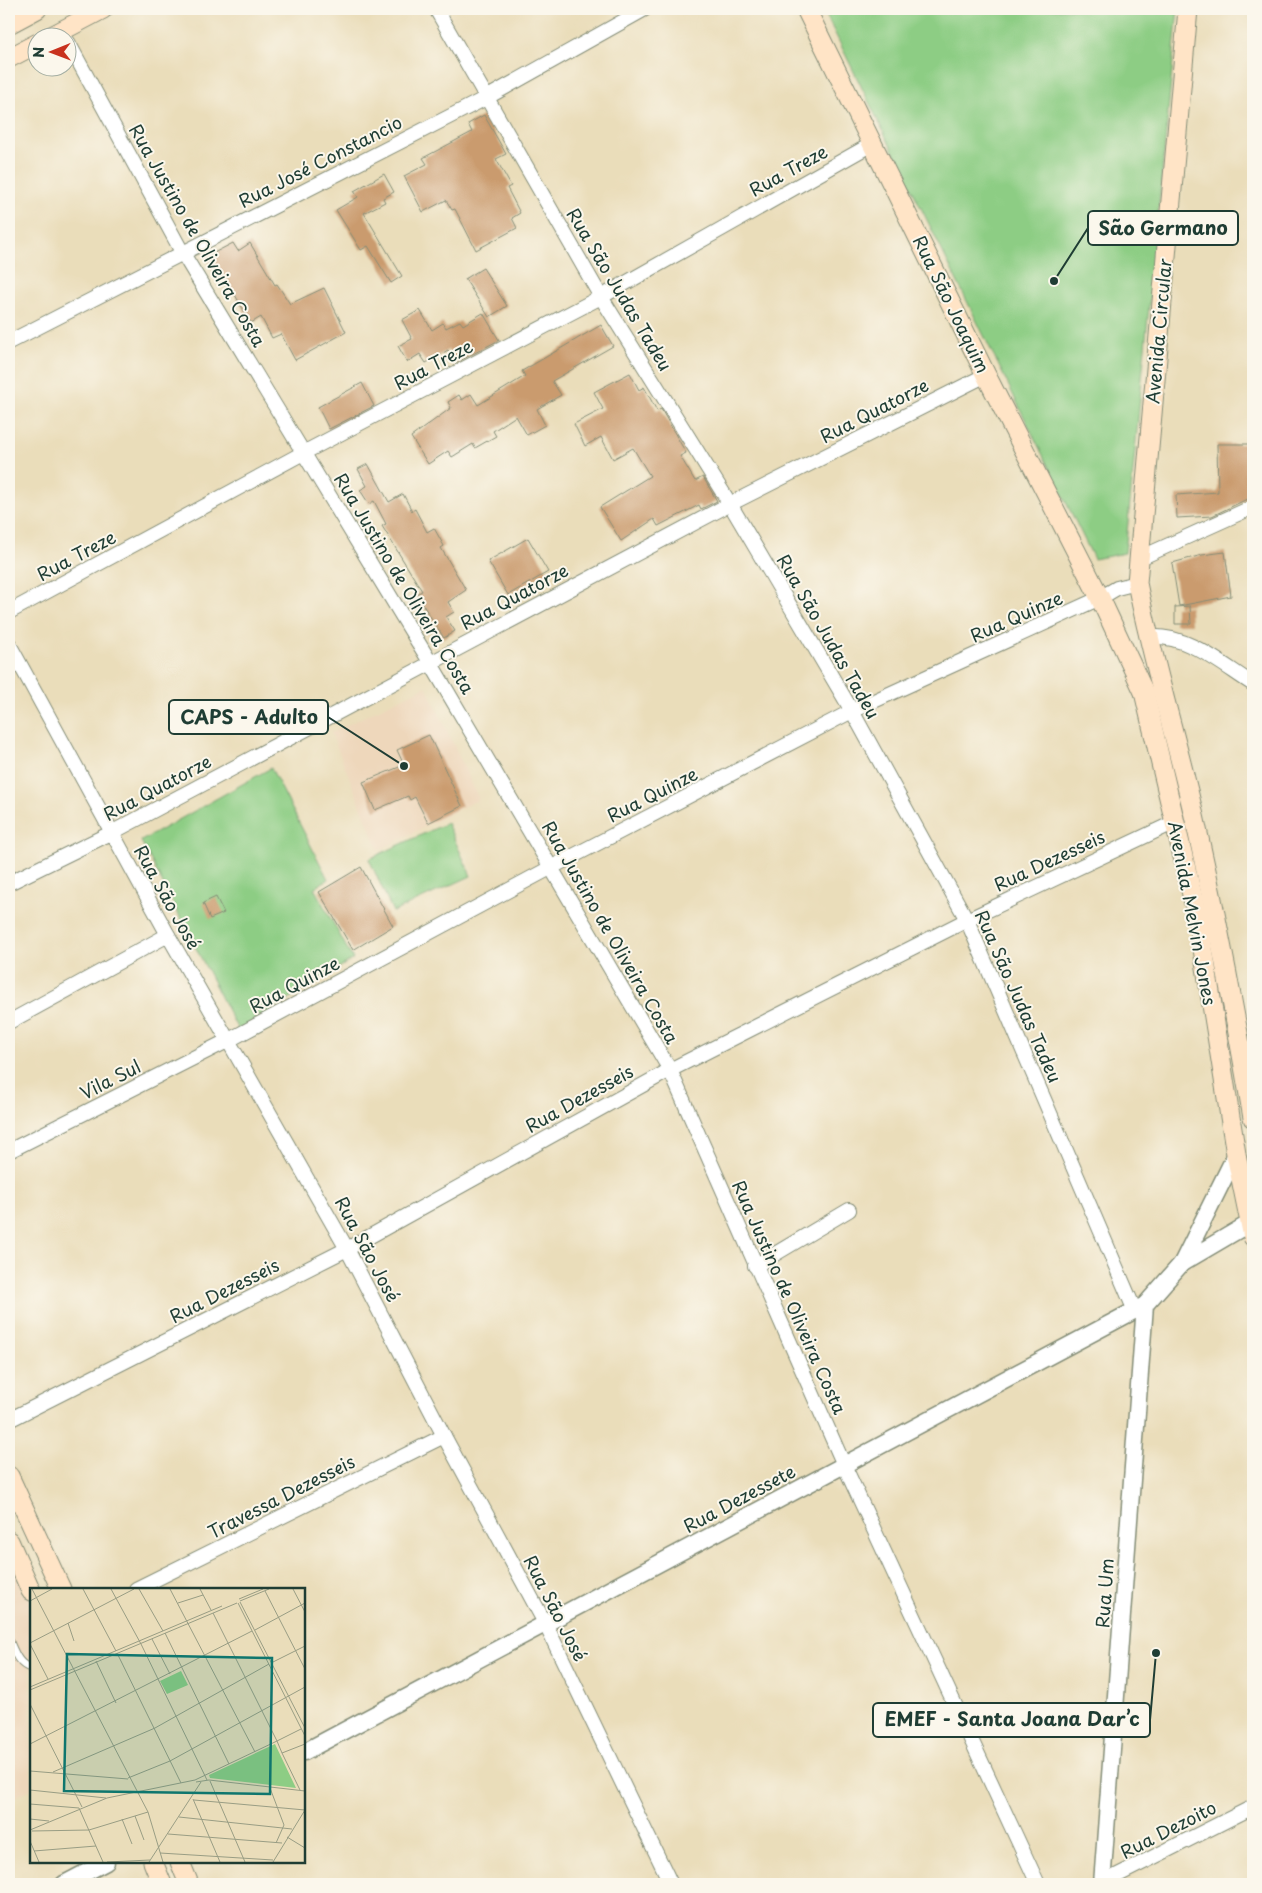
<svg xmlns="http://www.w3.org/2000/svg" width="1262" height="1893" viewBox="0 0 1262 1893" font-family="'Playpen Sans',sans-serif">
	<rect width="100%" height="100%" fill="#fbf7ec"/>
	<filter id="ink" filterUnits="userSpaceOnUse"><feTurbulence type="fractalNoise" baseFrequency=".02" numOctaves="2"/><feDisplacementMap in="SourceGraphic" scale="10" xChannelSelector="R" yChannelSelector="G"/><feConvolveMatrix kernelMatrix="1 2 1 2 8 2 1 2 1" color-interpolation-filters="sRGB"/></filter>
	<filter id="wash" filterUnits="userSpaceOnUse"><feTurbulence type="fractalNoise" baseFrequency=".0096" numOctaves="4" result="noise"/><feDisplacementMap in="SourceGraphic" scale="20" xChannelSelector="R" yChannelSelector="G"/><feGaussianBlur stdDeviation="1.12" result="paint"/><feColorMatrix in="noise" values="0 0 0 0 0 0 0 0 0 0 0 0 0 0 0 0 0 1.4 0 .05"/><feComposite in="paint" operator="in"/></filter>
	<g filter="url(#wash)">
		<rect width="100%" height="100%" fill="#eaddba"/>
		<g fill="#eed7bb">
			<path d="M426,686L479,799L379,850L331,733Z"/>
			<path d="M9,1550L31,1602V1789L9,1800Z"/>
		</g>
		<g fill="#8dcd84" stroke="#56855c">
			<path d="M823,9H1178L1125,553L1094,559Z"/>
			<path d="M271,768L328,879L314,888L353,959L238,1030L141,841Z"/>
			<path d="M447,823L471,876L393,912L369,859Z"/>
		</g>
		<g id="blocks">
			<g fill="#ca9b6e">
				<path d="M484,115L506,154L496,159L511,186L507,188L520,213L512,218L517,228L476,250L455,209L452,210L446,200L423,212L404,176L427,164L423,158L472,132L468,124Z"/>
				<path d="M384,174L394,192L383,198L385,202L364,213L402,276L391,283L368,246L361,250L336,210L358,197L354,191Z"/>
				<path d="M233,243L238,251L250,243L275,285L277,284L290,304L324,288L346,332L295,360L281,334L272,338L261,317L251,323L226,279L220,283L206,257Z"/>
				<path d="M483,268L507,306L489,317L465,279Z"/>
				<path d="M420,310L432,330L443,323L446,328L460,321L463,325L483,313L499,340L456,363L448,350L426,363L420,354L407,362L398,346L412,339L402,320Z"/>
				<path d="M601,325L613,346L552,381L561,395L537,409L545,425L527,435L516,416L493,431L496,436L475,448L473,444L452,457L448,451L428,464L411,437L451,408L448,402L459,395L462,400L471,394L478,405L525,376L522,371Z"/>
				<path d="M630,373L639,390L644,387L657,411L661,409L686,453L680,456L695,481L703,477L717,501L701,509L699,505L658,526L654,519L621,541L600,507L650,476L633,448L613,459L601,437L585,446L574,424L603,409L594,392Z"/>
				<path d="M362,383L374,406L329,429L318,407Z"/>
				<path d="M1217,444H1253V498L1245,500L1212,516L1177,518L1176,495L1218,492Z"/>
				<path d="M368,464L389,502L403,494L412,511L415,509L427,532L434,528L444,546L441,548L466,590L448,602L454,612L446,617L455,631L444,638L416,594L422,591L382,526L386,524L374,501L369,504L360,490L367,486L358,469Z"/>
				<path d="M528,538L548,572L508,595L488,561Z"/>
				<path d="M1225,552L1231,596L1179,606L1172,563L1202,555Z"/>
				<path d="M1190,606L1191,624H1175V607Z"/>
				<path d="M429,735L462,806L428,823L415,797L410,800L408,796L375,810L363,782L404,765L397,750Z"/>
				<path d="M361,867L393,926L353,950L319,892Z"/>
				<path d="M216,897L224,913L210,919L203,903Z"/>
			</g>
		</g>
	</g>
	<g filter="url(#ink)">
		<use href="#blocks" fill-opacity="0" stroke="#848d77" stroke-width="1"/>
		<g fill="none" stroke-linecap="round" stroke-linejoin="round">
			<defs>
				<path id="service" d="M9,1640C14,1651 18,1665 31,1668"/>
				<g id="minor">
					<path d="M436,9L601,297L730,504L852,711L967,920L1135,1311"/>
					<path d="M68,42L182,252L430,662L670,1070L844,1465L1038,1884"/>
					<path d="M9,342L486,98L645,9"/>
					<path d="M1138,559L1253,507"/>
					<path d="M9,612L305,452L601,297L872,144"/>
					<path d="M1148,637C1188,634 1221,664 1253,684"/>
					<path d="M9,644L168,935L347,1249L444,1436L545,1623L671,1884"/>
					<path d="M9,883L111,833L730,504L986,375"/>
					<path d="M9,1022L168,935"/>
					<path d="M9,1151L229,1040L552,867L852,711L1100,598L1117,588L1137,583"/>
					<path d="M755,1266L849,1210"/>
					<path d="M9,1420L347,1249L670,1070L967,920L1175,822"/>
					<path d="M136,1589L444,1436"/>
					<path d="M1100,1884L1253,1807"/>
				</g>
				<g id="tertiary">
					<path d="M1182,1263L1250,1223"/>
					<path d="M304,1752L1145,1305L1182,1263L1236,1154"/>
					<path d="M64,1884L106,1862"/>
					<path d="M1102,1884L1145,1305"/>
				</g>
				<g id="secondary">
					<path d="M806,9L986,375L1100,598L1144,692L1199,924L1236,1154L1253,1237"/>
					<path d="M1188,9L1137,583C1153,663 1177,741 1195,820C1217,918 1236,1018 1253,1118"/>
					<path d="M9,24L37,9"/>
					<path d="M48,38L103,9"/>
					<path d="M9,58L38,43"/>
					<path d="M9,1476L61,1589"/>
					<path d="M9,1541L31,1591"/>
					<path d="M153,1862L162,1884"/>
					<path d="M180,1862L189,1884"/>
				</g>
			</defs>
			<use href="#service" stroke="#848d77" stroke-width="9"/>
			<use href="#minor" stroke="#848d77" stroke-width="16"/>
			<use href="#tertiary" stroke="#848d77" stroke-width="19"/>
			<use href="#secondary" stroke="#848d77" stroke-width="21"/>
			<use href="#service" stroke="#fff" stroke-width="7"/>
			<use href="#minor" stroke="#fff" stroke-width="14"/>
			<use href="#tertiary" stroke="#fff" stroke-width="16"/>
			<use href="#secondary" stroke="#ffe4c6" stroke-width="19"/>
		</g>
	</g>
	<g text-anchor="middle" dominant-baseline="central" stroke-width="4" stroke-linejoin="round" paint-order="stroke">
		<g font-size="18" fill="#1f3d34" stroke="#fbf7ec">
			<text transform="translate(320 161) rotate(-27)">Rua José Constancio</text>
			<text transform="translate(788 170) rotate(-29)">Rua Treze</text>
			<text transform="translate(198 235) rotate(60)">Rua Justino de Oliveira Costa</text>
			<text transform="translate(620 289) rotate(59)">Rua São Judas Tadeu</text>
			<text transform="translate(952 304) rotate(64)">Rua São Joaquim</text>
			<text transform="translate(1158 331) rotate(-85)">Avenida Circular</text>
			<text transform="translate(433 364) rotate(-28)">Rua Treze</text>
			<text transform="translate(874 410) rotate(-27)">Rua Quatorze</text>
			<text transform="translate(76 555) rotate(-28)">Rua Treze</text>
			<text transform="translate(405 583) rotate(59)">Rua Justino de Oliveira Costa</text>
			<text transform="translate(514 596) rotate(-28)">Rua Quatorze</text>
			<text transform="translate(1016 616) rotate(-24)">Rua Quinze</text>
			<text transform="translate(829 636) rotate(60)">Rua São Judas Tadeu</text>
			<text transform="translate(157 787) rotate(-28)">Rua Quatorze</text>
			<text transform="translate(652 794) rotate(-27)">Rua Quinze</text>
			<text transform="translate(1049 860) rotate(-25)">Rua Dezesseis</text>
			<text transform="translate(168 897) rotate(61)">Rua São José</text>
			<text transform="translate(1193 913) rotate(79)">Avenida Melvin Jones</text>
			<text transform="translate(611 932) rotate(60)">Rua Justino de Oliveira Costa</text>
			<text transform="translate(294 984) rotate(-28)">Rua Quinze</text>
			<text transform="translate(1019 996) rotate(66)">Rua São Judas Tadeu</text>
			<text transform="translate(110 1079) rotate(-27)">Vila Sul</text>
			<text transform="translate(579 1098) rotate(-29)">Rua Dezesseis</text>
			<text transform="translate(368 1249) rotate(62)">Rua São José</text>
			<text transform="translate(224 1290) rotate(-27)">Rua Dezesseis</text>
			<text transform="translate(790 1297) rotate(66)">Rua Justino de Oliveira Costa</text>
			<text transform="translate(281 1496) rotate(-27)">Travessa Dezesseis</text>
			<text transform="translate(739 1498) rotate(-28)">Rua Dezessete</text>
			<text transform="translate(1104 1593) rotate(-86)">Rua Um</text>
			<text transform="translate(556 1608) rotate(63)">Rua São José</text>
			<text transform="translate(1168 1829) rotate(-27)">Rua Dezoito</text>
		</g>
	</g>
	<g transform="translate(30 1588)">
		<rect width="275" height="275" fill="#eaddba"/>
		<path d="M151,83L158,97L137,106L130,93ZM245,156L266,200L180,190L179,187Z" fill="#8dcd84"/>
		<path fill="none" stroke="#999d84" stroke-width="1" d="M2,1L118,224L133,274M53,1L86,63M81,1L111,56L177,192M109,1L133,43M140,1L225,164M170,1L181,22M263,1L275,24M235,3L275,81M209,11L233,1M0,13L22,1M210,13L239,1M210,14L275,140M148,15L173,7M208,15L275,148M183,25L247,153L271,141M38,35L44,53M225,42L275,15M135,45L199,176M122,51L140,86M0,55L104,1M0,56L18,91M87,65L151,195M66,73L86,115M241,75L275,58M0,99L192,18M0,102L207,15M0,116L52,219M0,156L222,43M252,165L270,202M0,183L98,191M23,184L125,140L239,76M98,190L140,173L275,99M180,193L215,274M166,194L179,192L275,203M240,200L254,237L246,255M0,202L76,210M163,211L190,274M164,212L275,222M0,216L49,220L73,274M105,228L114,252M149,229L262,241M0,231L19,233M92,231L102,256M0,242L77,210L165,192L247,153L252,165L275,156M2,243L59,242L118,224M138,246L252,255M257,249L275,260M0,253L9,274M4,263L66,258M130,265L243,272M77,274L120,272M119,274L171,194M243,274L275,222"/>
		<path fill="#0f766e" fill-opacity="0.15" stroke="#0f766e" stroke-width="2.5" d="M37,66L242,70L240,206L34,203Z"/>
		<rect width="275" height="275" fill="none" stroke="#1f3d34" stroke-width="2.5"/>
	</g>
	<path fill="none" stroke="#1f3d34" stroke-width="2" d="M1054 281L1088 228M404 766L328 717M1156 1653L1150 1720"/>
	<g fill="#1f3d34" stroke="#fbf7ec" stroke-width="2">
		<circle cx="1054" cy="281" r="5"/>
		<circle cx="404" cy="766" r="5"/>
		<circle cx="1156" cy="1653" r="5"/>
	</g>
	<g fill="#fbf7ec" stroke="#1f3d34" stroke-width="2">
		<rect x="1088" y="211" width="150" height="34" rx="5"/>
		<rect x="169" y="700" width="159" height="34" rx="5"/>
		<rect x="873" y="1703" width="277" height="34" rx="5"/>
	</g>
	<g font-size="19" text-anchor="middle" font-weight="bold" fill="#1f3d34">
		<text x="1163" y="235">São Germano</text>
		<text x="249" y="724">CAPS - Adulto</text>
		<text x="1012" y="1726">EMEF - Santa Joana Dar’c</text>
	</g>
	<rect width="1262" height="1893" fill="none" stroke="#fbf7ec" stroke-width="30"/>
	<g transform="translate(52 52) rotate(269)"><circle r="24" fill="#fbf7ec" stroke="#a3ada2"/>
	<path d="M0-4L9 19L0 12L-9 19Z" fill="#c8321e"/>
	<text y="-8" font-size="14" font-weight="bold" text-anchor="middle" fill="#1f3d34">N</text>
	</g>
</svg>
